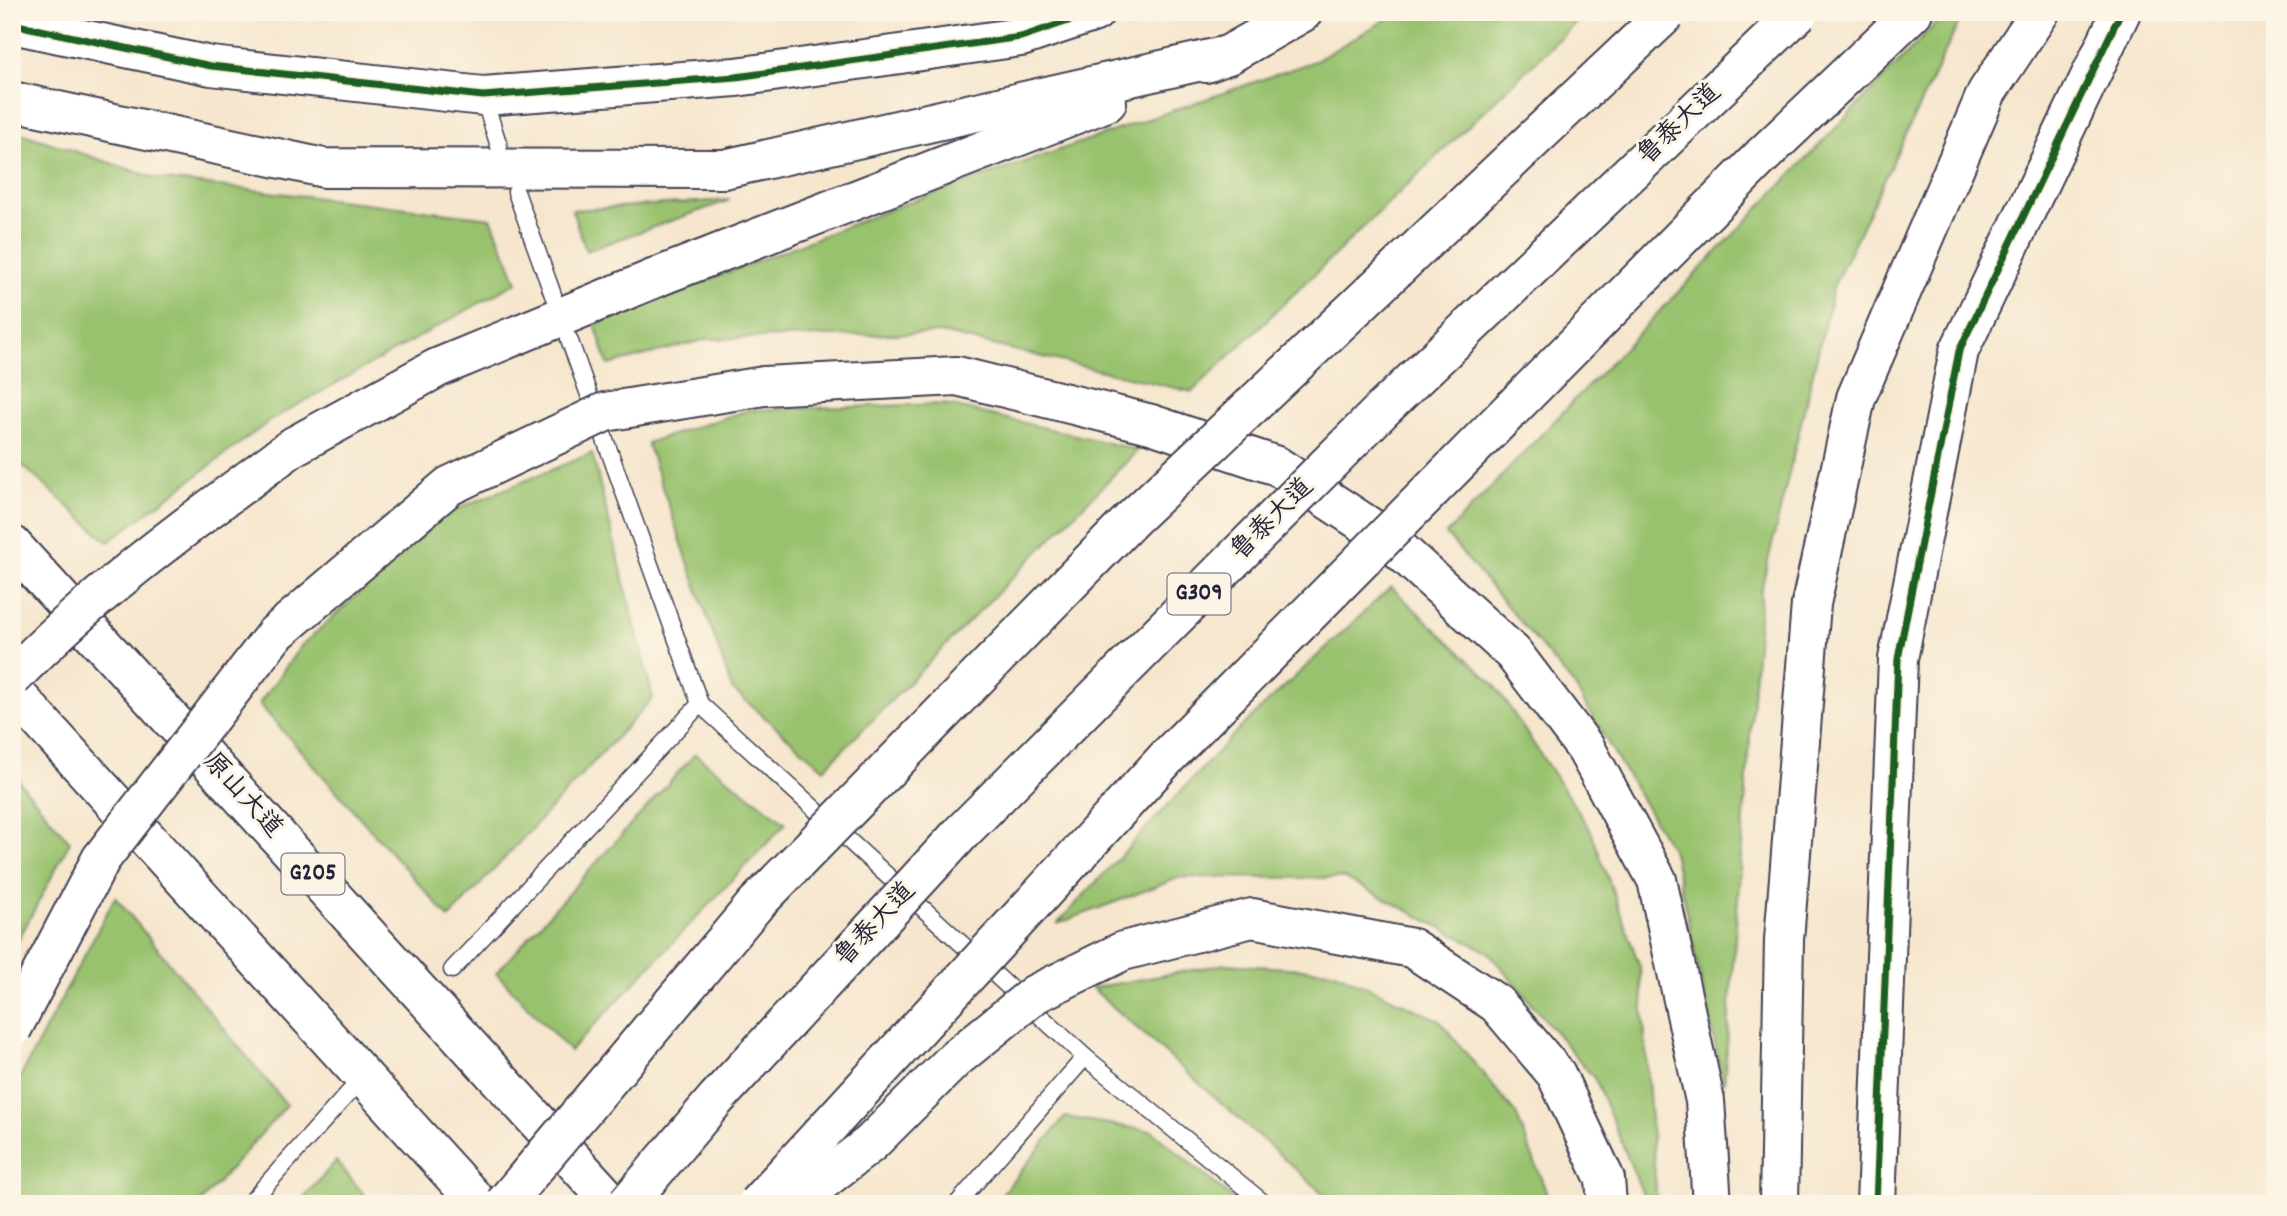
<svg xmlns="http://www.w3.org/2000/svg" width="2287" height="1216" viewBox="0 0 2287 1216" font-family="Dekko,'LXGW WenKai TC',sans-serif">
	<rect width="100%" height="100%" fill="#fcf5e5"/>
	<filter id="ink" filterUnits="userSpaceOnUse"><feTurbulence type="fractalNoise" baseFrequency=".0143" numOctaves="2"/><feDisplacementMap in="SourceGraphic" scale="14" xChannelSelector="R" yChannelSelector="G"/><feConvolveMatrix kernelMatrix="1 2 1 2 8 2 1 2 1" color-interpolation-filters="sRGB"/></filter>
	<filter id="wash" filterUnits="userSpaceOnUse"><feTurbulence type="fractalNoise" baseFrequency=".00686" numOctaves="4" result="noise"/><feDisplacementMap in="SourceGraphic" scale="28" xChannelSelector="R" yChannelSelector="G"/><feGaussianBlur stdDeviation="1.57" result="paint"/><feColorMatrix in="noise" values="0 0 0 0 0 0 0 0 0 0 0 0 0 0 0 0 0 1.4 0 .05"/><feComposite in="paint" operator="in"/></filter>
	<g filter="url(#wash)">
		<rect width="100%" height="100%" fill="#f6e6cd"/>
		<g fill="#99c26e" stroke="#5e7254" stroke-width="2">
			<path d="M1399,12H1587L1192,392L941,333L707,339L608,365L595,324L904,204L1315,61Z"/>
			<path d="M1947,12H1964L1834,285L1761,590L1724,1085L1673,852L1573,684L1446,534Z"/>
			<path d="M12,130L158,179L491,218L517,282L271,420L108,542L12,456Z"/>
			<path d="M730,200L586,251L572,210Z"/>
			<path d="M944,404L1138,450L824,769L732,689L647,443L748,410Z"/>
			<path d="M592,453L653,698L449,918L259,704L301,646L447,513Z"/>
			<path d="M1391,587L1494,684L1591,831L1640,967L1657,1204H1647L1595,1079L1488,952L1345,878L1181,877L1057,924L1237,731Z"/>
			<path d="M695,754L786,823L570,1051L496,973Z"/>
			<path d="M12,773L70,842L12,952Z"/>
			<path d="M115,897L287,1105L199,1204H12V1093Z"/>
			<path d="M1225,964L1333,971L1439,1020L1516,1114L1551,1204H1339L1327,1197L1092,988Z"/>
			<path d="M1065,1117L1152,1131L1239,1204H994Z"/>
			<path d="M336,1161L372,1204H298Z"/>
		</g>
	</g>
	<g filter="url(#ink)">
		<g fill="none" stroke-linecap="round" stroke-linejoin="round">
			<defs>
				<g id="lane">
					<path d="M483,96L499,146"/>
					<path d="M516,192L553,295"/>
					<path d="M569,339L700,704"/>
					<path d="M452,970L700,704L1085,1057L957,1204"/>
					<path d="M1085,1057L1265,1204"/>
					<path d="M249,1204L352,1089"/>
				</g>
				<g id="secondary">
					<path d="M12,24L211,66L483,96L736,77L1021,37L1095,12"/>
					<path d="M1876,1204L1898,659L1959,351L2121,12"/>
				</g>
				<g id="highway">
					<path d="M1206,63L1228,55L1303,12"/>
					<path d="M12,101L324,168L724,169L1228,55"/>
					<path d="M1763,155L1913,12"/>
					<path d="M764,386L957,376L1151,424L1277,466L1388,539L1513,653L1586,749L1657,880L1705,1101L1712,1204"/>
					<path d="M294,446L437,368L665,274L1107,102"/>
					<path d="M12,545L613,1204"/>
					<path d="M12,690L479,1204"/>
					<path d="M1779,1204L1784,940L1811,604L1856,398L1987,92L2040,12"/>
				</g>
			</defs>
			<use href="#lane" stroke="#423f51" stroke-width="19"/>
			<use href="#secondary" stroke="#423f51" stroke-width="42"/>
			<use href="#highway" stroke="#423f51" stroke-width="42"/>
			<use href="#lane" stroke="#fff" stroke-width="16"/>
			<use href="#secondary" stroke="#fff" stroke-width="38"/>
			<use href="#highway" stroke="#fff" stroke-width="38"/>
			<defs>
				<g id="highway-bridge">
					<path d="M12,678C96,590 197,518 294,446"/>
					<path d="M12,1029L101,859L275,634L449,486L605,412L764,386"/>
					<path d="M504,1204L755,905L1132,519L1668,12"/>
					<path d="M627,1204L716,1099L962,832L1382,410L1799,12"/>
					<path d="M757,1204L1169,755L1763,155"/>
					<path d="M793,1204L871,1143L955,1059L1035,994L1123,951L1252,918L1412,948L1497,1004L1556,1074L1605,1179L1607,1204"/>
				</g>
			</defs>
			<use href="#highway-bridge" stroke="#423f51" stroke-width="42" stroke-linecap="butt"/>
			<use href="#highway-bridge" stroke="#fff" stroke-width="38"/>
			<defs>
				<g id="cycleway">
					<path d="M12,24L211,66L483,96L736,77L1021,37L1095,12"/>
					<path d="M1876,1204L1898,659L1959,351L2121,12"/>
				</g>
			</defs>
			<use href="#cycleway" stroke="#fcf5e5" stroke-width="11"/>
			<use href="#cycleway" stroke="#1b5e20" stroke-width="7"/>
		</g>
	</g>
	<g text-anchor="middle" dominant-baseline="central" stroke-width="6" stroke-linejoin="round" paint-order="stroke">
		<g fill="#fcf5e5" stroke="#63616e" stroke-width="2">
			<rect x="1167.5" y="573.5" width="63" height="41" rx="5"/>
			<rect x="281.5" y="853.5" width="63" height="41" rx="5"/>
		</g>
		<g font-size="24" font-weight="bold" fill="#22223b">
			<text x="1199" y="594">G309</text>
			<text x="313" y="874">G205</text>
		</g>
		<g font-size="26" fill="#22223b" stroke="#fcf5e5">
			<text transform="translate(1680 125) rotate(-44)">鲁泰大道</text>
			<text transform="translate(1273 520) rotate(-45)">鲁泰大道</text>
			<text transform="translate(242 796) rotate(48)">原山大道</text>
			<text transform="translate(876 925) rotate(-47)">鲁泰大道</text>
		</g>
	</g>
	<rect width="2287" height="1216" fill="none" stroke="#fcf5e5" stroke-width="42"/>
</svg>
